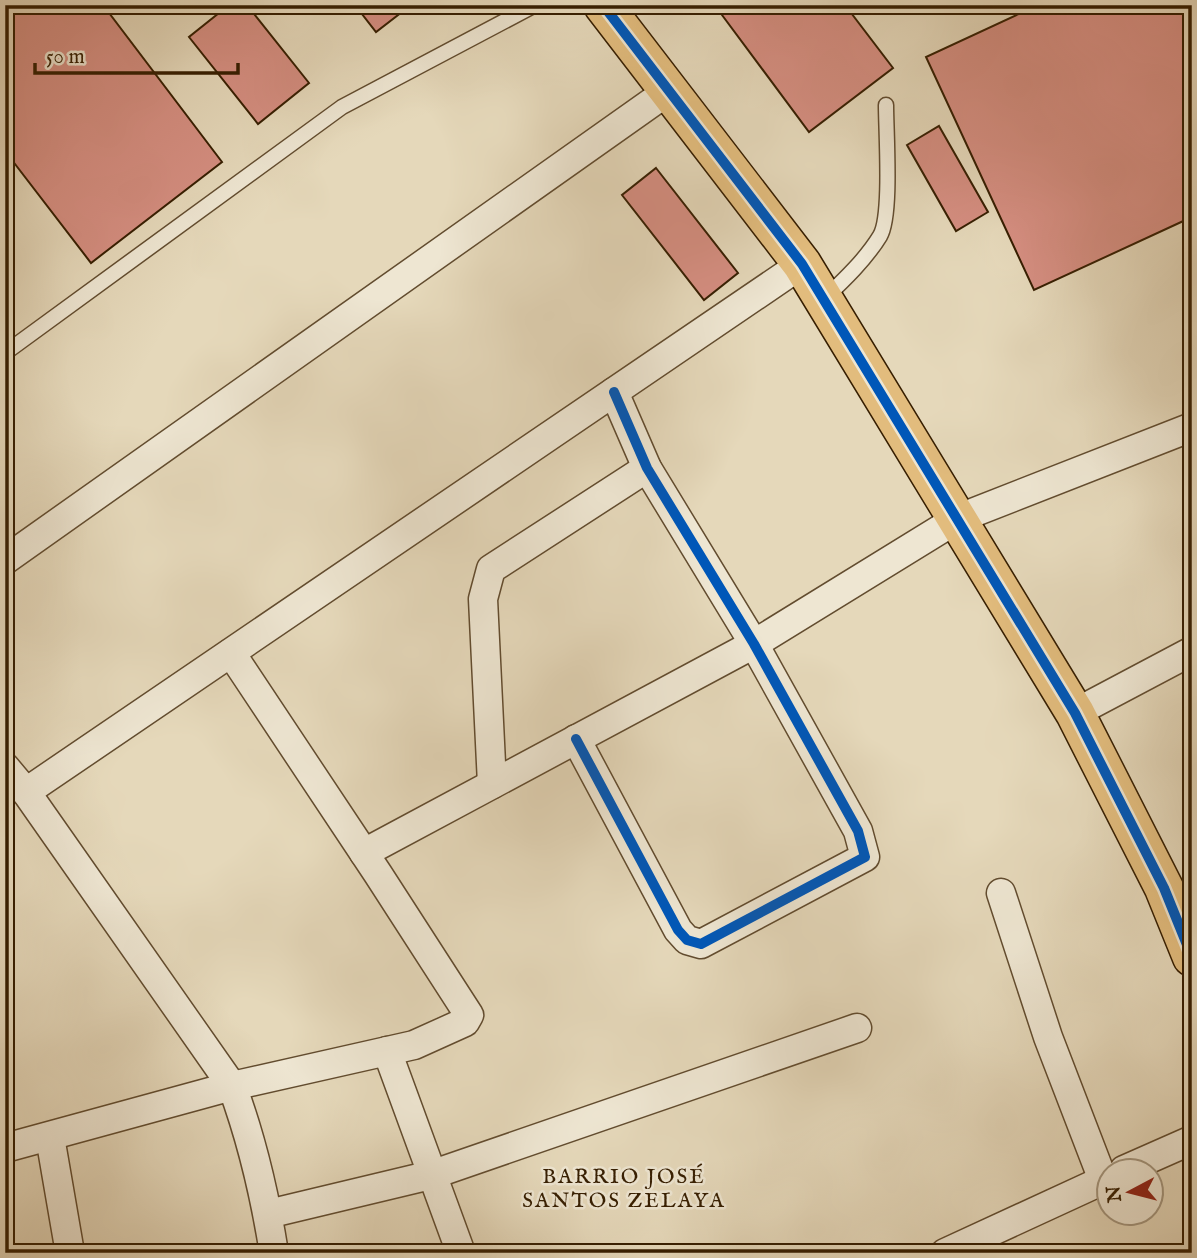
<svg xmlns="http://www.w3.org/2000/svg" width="1197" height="1258" viewBox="0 0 1197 1258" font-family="'IM FELL English',serif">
	<rect width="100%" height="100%" fill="#e5d8ba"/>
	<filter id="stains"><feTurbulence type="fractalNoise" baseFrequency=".00286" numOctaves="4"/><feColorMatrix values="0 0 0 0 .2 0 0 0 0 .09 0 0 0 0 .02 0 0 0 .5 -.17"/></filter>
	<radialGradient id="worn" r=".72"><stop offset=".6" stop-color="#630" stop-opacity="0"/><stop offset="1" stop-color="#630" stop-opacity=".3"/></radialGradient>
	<g fill="#d58e81" stroke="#361e01" stroke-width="2">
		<path d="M5,5H103L222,162L91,263L5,151Z"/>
		<path d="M229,5H247L309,83L258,124L189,37Z"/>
		<path d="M355,5H411L376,32Z"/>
		<path d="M734,5H845L893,68L809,132L722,15Z"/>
		<path d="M1020,5H1192V217L1034,290L926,57L1023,12Z"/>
		<path d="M939,126L988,212L956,231L907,145Z"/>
		<path d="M656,168L738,273L704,300L622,195Z"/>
	</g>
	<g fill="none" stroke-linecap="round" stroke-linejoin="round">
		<defs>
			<g id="lane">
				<path d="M613,17L636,5"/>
				<path d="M825,298C844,280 866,259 880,236C892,216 886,133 886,105"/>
				<path d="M5,353L342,107L535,5"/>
			</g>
			<g id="street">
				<path d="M5,560L668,91"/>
				<path d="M1075,713L1192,651"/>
				<path d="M576,739L678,930L687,940L701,944L865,857L858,831L754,644L647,468L614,392"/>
				<path d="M5,767L26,792L232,1086C252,1140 265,1196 274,1253"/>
				<path d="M492,784L483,599L491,569L647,468"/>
				<path d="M26,792L802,264"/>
				<path d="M364,853L754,644L957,519L1192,427"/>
				<path d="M1001,893L1048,1037L1103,1180"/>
				<path d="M387,1051L461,1253"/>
				<path d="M50,1137L70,1253"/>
				<path d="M5,1148L232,1086L414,1045L465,1022L469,1015L378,874L231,653"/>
				<path d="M1124,1170L1192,1140"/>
				<path d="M268,1214L431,1175L857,1028"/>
				<path d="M945,1253L1110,1177"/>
			</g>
			<path id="primary" d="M603,5L802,264L1075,713L1164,888L1192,957"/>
		</defs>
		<use href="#lane" stroke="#624c2f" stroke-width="17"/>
		<use href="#street" stroke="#624c2f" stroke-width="31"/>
		<use href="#primary" stroke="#361e01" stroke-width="41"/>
		<use href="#lane" stroke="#eee6d2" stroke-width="14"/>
		<use href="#street" stroke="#eee6d2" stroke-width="28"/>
		<use href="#primary" stroke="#e2bc7d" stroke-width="38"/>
		<defs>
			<g id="cycleway">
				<path d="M603,5L802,264L1075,713L1164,888L1192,957"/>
				<path d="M576,739L678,930L687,940L701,944L865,857L858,831L754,644L647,468L614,392"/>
			</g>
		</defs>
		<use href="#cycleway" stroke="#eee6d2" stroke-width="15"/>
		<use href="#cycleway" stroke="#0057b8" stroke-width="10"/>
	</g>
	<g text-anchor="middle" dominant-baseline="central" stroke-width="5" stroke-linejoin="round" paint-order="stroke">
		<g font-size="21" letter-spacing="2" fill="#361e01" stroke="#eee6d2">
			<text x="624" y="1177">BARRIO JOSÉ<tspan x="624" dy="24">SANTOS ZELAYA</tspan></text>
		</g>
	</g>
	<rect width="1197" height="1258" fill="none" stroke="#e5d8ba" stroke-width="28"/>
	<rect x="7" y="7" width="1183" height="1244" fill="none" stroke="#361e01" stroke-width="3.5"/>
	<rect x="14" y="14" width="1169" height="1230" fill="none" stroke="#361e01" stroke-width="2"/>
	<g transform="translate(1130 1192) rotate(263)"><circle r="33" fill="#eee6d2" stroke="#a4967e" stroke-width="2"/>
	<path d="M0-5L12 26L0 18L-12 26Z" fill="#8f2418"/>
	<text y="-10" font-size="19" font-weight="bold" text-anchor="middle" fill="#361e01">N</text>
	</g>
	<path d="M35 63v10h203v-10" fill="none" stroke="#361e01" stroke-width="3.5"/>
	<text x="46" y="63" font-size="21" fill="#361e01" stroke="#eee6d2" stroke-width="5" paint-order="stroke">50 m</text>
	<rect width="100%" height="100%" filter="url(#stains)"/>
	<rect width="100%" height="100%" fill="url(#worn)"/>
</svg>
